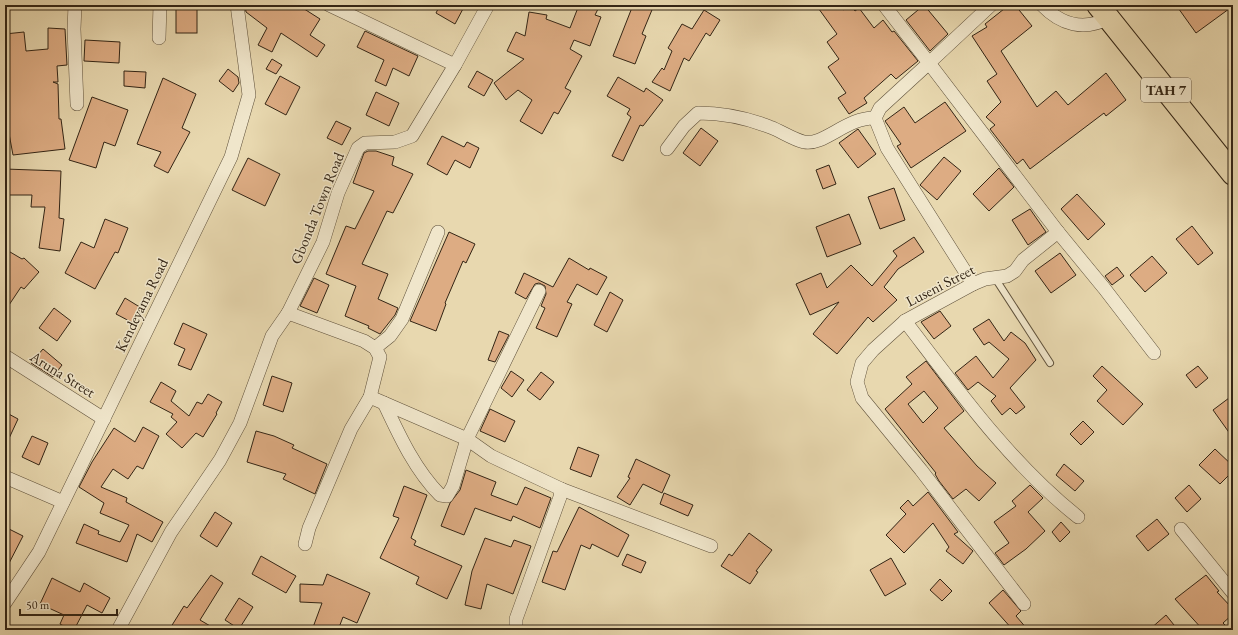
<svg xmlns="http://www.w3.org/2000/svg" width="1238" height="635" viewBox="0 0 1238 635" font-family="'EB Garamond',serif">
	<rect width="100%" height="100%" fill="#e8d8af"/>
	<filter id="stains"><feTurbulence type="fractalNoise" baseFrequency=".005" numOctaves="4"/><feColorMatrix values="0 0 0 0 .2 0 0 0 0 .09 0 0 0 0 .02 0 0 0 .5 -.17"/></filter>
	<radialGradient id="worn" r=".72"><stop offset=".6" stop-color="#630" stop-opacity="0"/><stop offset="1" stop-color="#630" stop-opacity=".3"/></radialGradient>
	<g fill="#ddac83" stroke="#332515" fill-rule="evenodd">
		<rect x="176" y="5" width="21" height="28"/>
		<path d="M245,5H298L320,19L310,35L325,45L317,57L281,33L272,52L258,45L267,28L246,12Z"/>
		<path d="M440,5H465L455,24L436,13Z"/>
		<path d="M579,5H600L595,15L601,17L590,46L574,40L570,49L582,56L565,88L571,91L558,114L554,112L542,134L520,121L532,100L518,90L506,100L494,83L524,59L507,51L516,32L525,36L529,12L547,15L546,19L570,28Z"/>
		<path d="M633,5H654L642,34L646,36L635,64L613,56Z"/>
		<path d="M816,5H839L843,10L850,5L855,11L859,8L874,28L883,20L892,32L894,31L918,61L896,79L891,74L864,98L867,103L849,114L838,98L846,93L828,67L839,59L827,42L837,34Z"/>
		<path d="M924,5L948,34L930,51L906,20Z"/>
		<path d="M1009,5H1015L1032,26L1001,51L1037,107L1056,91L1068,105L1106,73L1126,100L1106,116L1104,113L1030,169L1023,159L1017,164L990,129L995,125L986,117L1001,102L987,81L997,74L972,36L987,27L985,24Z"/>
		<path d="M1176,5H1233V6L1196,33Z"/>
		<path d="M704,10L720,20L710,36L706,33L689,61L684,58L670,91L652,82L662,68L664,70L672,51L668,48L682,24L692,29Z"/>
		<path d="M48,28L65,29L67,65L57,66L58,82H53L58,84L59,119H61L65,149L13,155L5,112V34L24,32L26,51L48,49Z"/>
		<path d="M365,31L418,56L409,76L393,68L386,86L375,81L384,60L357,47Z"/>
		<path d="M85,40L120,42L119,63L84,61Z"/>
		<path d="M272,59L282,65L276,74L266,69Z"/>
		<path d="M228,69L238,77L239,83L233,92L219,81Z"/>
		<path d="M124,71L146,72L145,88L124,86Z"/>
		<path d="M477,71L493,80L484,96L468,87Z"/>
		<path d="M280,76L300,87L286,115L265,104Z"/>
		<path d="M618,77L644,92L646,88L663,100L643,126L640,125L623,161L612,156L631,117L627,114L630,109L607,96Z"/>
		<path d="M163,78L196,94L182,128L190,132L168,173L154,166L161,152L137,144Z"/>
		<path d="M376,92L399,103L389,126L366,115Z"/>
		<path d="M92,97L128,110L115,146L104,142L96,168L69,160Z"/>
		<path d="M945,102L966,131L911,168L897,146L901,144L885,121L904,107L915,123Z"/>
		<path d="M336,121L351,128L342,145L327,138Z"/>
		<path d="M701,128L718,141L700,166L683,153Z"/>
		<path d="M858,129L876,154L858,168L839,143Z"/>
		<path d="M442,136L464,147L467,142L479,148L470,168L455,160L447,175L427,164Z"/>
		<path d="M368,151H376L394,157L392,165L413,174L393,213L387,211L362,264L388,274L378,299L398,308L395,315L380,334L368,328L369,326L345,316L356,286L326,274L346,226L355,229L374,191L353,183L364,153Z"/>
		<path d="M944,157L961,171L937,200L920,185Z"/>
		<path d="M248,158L280,174L265,206L232,190Z"/>
		<path d="M829,165L836,184L823,189L816,170Z"/>
		<path d="M999,168L1014,187L989,211L973,194Z"/>
		<path d="M5,169L61,171L59,218L64,219L60,251L39,248L45,207H31L32,195H5Z"/>
		<path d="M894,188L905,220L880,229L868,197Z"/>
		<path d="M1077,194L1105,224L1088,240L1061,209Z"/>
		<path d="M1030,209L1046,232L1028,245L1012,220Z"/>
		<path d="M849,214L861,244L827,257L816,227Z"/>
		<path d="M105,219L128,228L118,253L115,252L95,289L65,273L81,242L94,248Z"/>
		<path d="M1192,226L1213,253L1198,265L1176,239Z"/>
		<path d="M449,232L475,244L466,263L463,261L445,303L446,304L436,331L410,321Z"/>
		<path d="M914,237L924,252L898,269L884,287L897,300L873,322L868,317L837,354L813,334L839,302L810,315L796,284L821,273L827,288L851,265L872,286L897,256L893,251Z"/>
		<path d="M5,249L22,259L24,258L39,272L24,289L21,287L5,311Z"/>
		<path d="M1060,253L1076,275L1051,293L1035,271Z"/>
		<path d="M1152,256L1167,273L1145,292L1130,275Z"/>
		<path d="M569,258L589,270L590,268L607,277L597,295L577,284L567,302L572,304L557,337L536,328L545,308L541,306L546,294L545,286L539,283L535,284L526,299L515,293L524,273L553,287Z"/>
		<path d="M1117,267L1124,276L1112,285L1105,276Z"/>
		<path d="M314,278L329,285L317,313L300,306Z"/>
		<path d="M610,292L623,300L607,332L594,325Z"/>
		<path d="M125,298L143,309L135,324L116,314Z"/>
		<path d="M54,308L71,321L57,341L39,328Z"/>
		<path d="M940,311L951,326L934,339L921,322Z"/>
		<path d="M989,319L1004,341L1011,332L1025,343L1036,360L1010,388L1025,407L1016,414L1010,408L1002,415L991,401L996,396L978,382L968,390L955,373L976,356L993,378L1009,359L989,342L984,345L973,329Z"/>
		<path d="M183,323L207,334L191,370L178,365L185,349L174,344Z"/>
		<path d="M499,331L509,335L495,362L488,360Z"/>
		<path d="M43,349L62,365L53,377L31,363Z"/>
		<path d="M926,361L964,411L944,428L977,466L996,483L979,501L966,489L953,499L939,481L935,474L936,473L885,409L912,384L906,377ZM924,391L938,408L923,423L908,404Z"/>
		<path d="M1102,366L1143,404L1123,425L1097,401L1107,390L1093,376Z"/>
		<path d="M1198,366L1208,378L1196,388L1186,375Z"/>
		<path d="M511,371L524,380L512,397L501,388Z"/>
		<path d="M541,372L554,382L540,400L527,390Z"/>
		<path d="M272,376L292,383L283,412L263,405Z"/>
		<path d="M161,382L176,391L171,401L189,416L197,402L202,404L208,394L222,402L216,413L217,414L203,437L196,433L182,448L166,434L177,422L171,417L173,414L150,402Z"/>
		<path d="M1233,395V438L1213,410Z"/>
		<path d="M490,409L515,421L505,442L480,431Z"/>
		<path d="M5,412L18,419L5,447Z"/>
		<path d="M1083,421L1094,432L1081,445L1070,434Z"/>
		<path d="M143,427L159,436L143,469L137,466L128,479L113,469L101,487L127,498L126,502L163,522L152,542L137,534L127,562L76,543L84,524L99,531L98,534L120,542L129,525L100,513L104,503L79,487L92,462L114,428L135,442Z"/>
		<path d="M256,431L274,436L294,445L292,448L327,464L315,494L283,479L286,474L247,462Z"/>
		<path d="M32,436L48,443L39,465L22,457Z"/>
		<path d="M578,447L599,455L591,477L570,469Z"/>
		<path d="M1215,449L1233,466V471L1220,484L1199,465Z"/>
		<path d="M636,459L670,475L662,493L643,484L630,505L617,497L630,478L628,477Z"/>
		<path d="M1064,464L1084,481L1075,491L1056,475Z"/>
		<path d="M466,470L496,482L491,495L517,505L525,487L551,498L540,528L513,516L511,521L475,508L464,535L441,526L450,503L460,490Z"/>
		<path d="M1030,485L1043,498L1028,512L1045,531L1026,549L1004,565L995,553L1009,543L994,522L1016,506L1012,501Z"/>
		<path d="M1189,485L1201,499L1187,512L1175,498Z"/>
		<path d="M404,486L427,495L411,538L416,541L414,545L462,566L447,599L416,584L419,577L380,558L399,518L393,516Z"/>
		<path d="M928,492L958,532L954,534L973,551L963,564L946,551L949,547L933,523L904,553L886,535L906,514L900,508L908,500L913,506Z"/>
		<path d="M664,493L693,505L688,516L660,504Z"/>
		<path d="M579,507L629,535L618,557L592,544L590,549L581,545L565,590L542,582L553,551L557,552Z"/>
		<path d="M215,512L232,523L217,547L200,536Z"/>
		<path d="M1157,519L1169,534L1148,551L1136,536Z"/>
		<path d="M1061,522L1070,532L1060,542L1052,532Z"/>
		<path d="M5,527L23,536L5,571Z"/>
		<path d="M749,533L772,550L756,571L758,572L750,584L721,566L729,554L732,556Z"/>
		<path d="M485,538L511,547L514,540L531,546L513,594L487,584L481,609L465,605L472,571Z"/>
		<path d="M627,554L646,562L641,573L622,565Z"/>
		<path d="M261,556L296,576L286,593L252,574Z"/>
		<path d="M891,558L906,584L885,596L870,570Z"/>
		<path d="M327,574L370,593L357,623L343,617L338,630H312L322,603L300,602V584L323,585Z"/>
		<path d="M211,575L223,583L200,620L217,630H169L184,606L187,608Z"/>
		<path d="M1206,575L1219,591L1217,592L1233,609V614L1223,623L1230,630H1203L1175,599Z"/>
		<path d="M52,578L80,592L84,583L110,598L102,613L87,605L74,630H71L60,624L64,615L40,604Z"/>
		<path d="M940,579L952,591L942,601L930,590Z"/>
		<path d="M1003,590L1021,611L1016,616L1028,630H1013L989,603Z"/>
		<path d="M239,598L253,607L239,629L225,620Z"/>
		<path d="M1166,615L1178,630H1149Z"/>
	</g>
	<g fill="none" stroke-linecap="round" stroke-linejoin="round">
		<defs>
			<path id="lane" d="M995,278L1050,363"/>
			<g id="street">
				<path d="M75,5L74,29L77,104"/>
				<path d="M329,5L455,65"/>
				<path d="M884,5L929,63L880,108L875,118L887,148L973,284"/>
				<path d="M991,5L929,63L1058,232L1023,260L1015,271L1007,276L985,279L973,284L905,321L873,350L862,363L857,382L862,398L921,470L1024,604"/>
				<path d="M1042,5C1061,25 1084,31 1109,18"/>
				<path d="M159,38L160,5"/>
				<path d="M667,149L684,126L698,113C722,113 747,118 770,127C781,131 792,139 804,142C824,146 847,117 875,118"/>
				<path d="M1058,232L1104,288L1154,353"/>
				<path d="M905,321C958,390 1010,463 1078,517"/>
				<path d="M375,348L390,336L402,319L438,232"/>
				<path d="M5,356L104,419"/>
				<path d="M370,397L467,439L491,456L561,489L560,497L516,619V630"/>
				<path d="M384,403C399,435 415,470 440,495L447,496L453,486L467,439L539,291"/>
				<path d="M5,477L63,502"/>
				<path d="M561,489L711,546"/>
				<path d="M1181,529L1233,593"/>
				<path d="M305,544L309,528L351,429L370,397L380,357L375,348L364,341L288,313L323,242L338,193L358,148L365,143L395,142L412,136L455,65L488,5"/>
				<path d="M5,603L39,552L231,157L249,95L237,5"/>
				<path d="M118,630L171,532L220,460L240,423L272,336L288,313"/>
			</g>
			<path id="highway" d="M1098,5L1233,174"/>
		</defs>
		<use href="#lane" stroke="#60523c" stroke-width="8"/>
		<use href="#street" stroke="#60523c" stroke-width="14"/>
		<use href="#highway" stroke="#332515" stroke-width="24"/>
		<use href="#lane" stroke="#f0e6cb" stroke-width="6"/>
		<use href="#street" stroke="#f0e6cb" stroke-width="13"/>
		<use href="#highway" stroke="#e8d8af" stroke-width="22"/>
	</g>
	<g text-anchor="middle" dominant-baseline="central" stroke-width="3" stroke-linejoin="round" paint-order="stroke">
		<rect fill="#f0e6cb" stroke="#6c5f4c" stroke-width="1" x="1141" y="78" width="50" height="24" rx="3"/>
		<g font-size="14" font-weight="bold" fill="#332515">
			<text x="1166" y="90">TAH 7</text>
		</g>
		<g font-size="15" fill="#332515" stroke="#f0e6cb">
			<text transform="translate(317 208) rotate(-68)">Gbonda Town Road</text>
			<text transform="translate(940 285) rotate(-27)">Luseni Street</text>
			<text transform="translate(141 305) rotate(-64)">Kendeyama Road</text>
			<text transform="translate(63 374) rotate(32)">Aruna Street</text>
		</g>
	</g>
	<rect width="1238" height="635" fill="none" stroke="#e8d8af" stroke-width="20"/>
	<rect x="6" y="6" width="1226" height="623" fill="none" stroke="#332515" stroke-width="2"/>
	<rect x="10" y="10" width="1218" height="615" fill="none" stroke="#332515"/>
	<path d="M20 609v6h97v-6" fill="none" stroke="#332515" stroke-width="2"/>
	<text x="26" y="609" font-size="12" fill="#332515" stroke="#f0e6cb" stroke-width="3" paint-order="stroke">50 m</text>
	<rect width="100%" height="100%" filter="url(#stains)"/>
	<rect width="100%" height="100%" fill="url(#worn)"/>
</svg>
